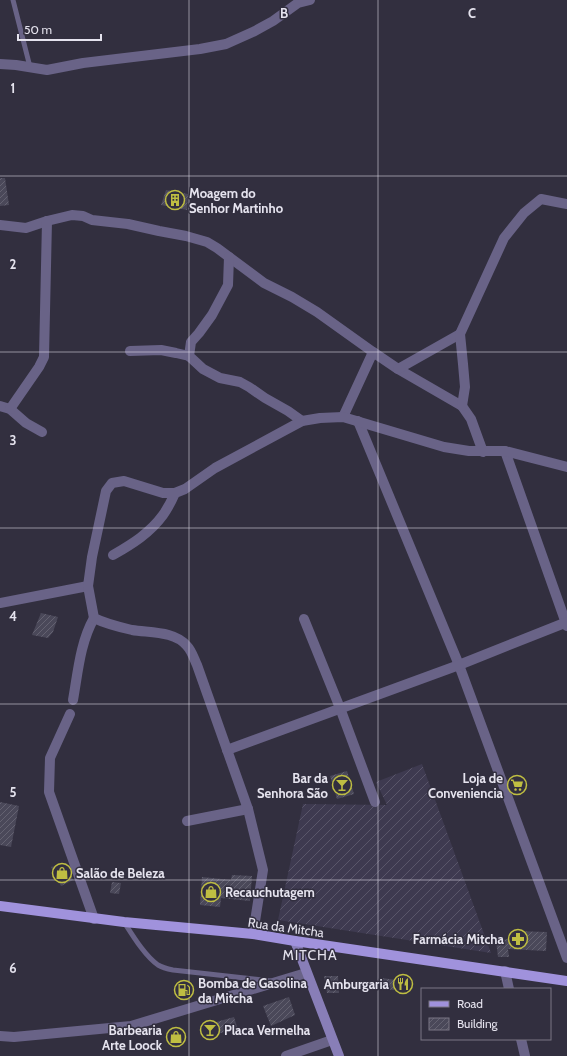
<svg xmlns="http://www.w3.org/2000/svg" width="567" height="1056" viewBox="0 0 567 1056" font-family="Cabin,sans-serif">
	<defs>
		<pattern id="industrial-furrows" width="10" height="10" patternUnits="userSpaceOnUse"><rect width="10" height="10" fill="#3e3a50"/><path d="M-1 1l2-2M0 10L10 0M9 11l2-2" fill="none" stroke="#5a566a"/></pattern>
		<pattern id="building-hatch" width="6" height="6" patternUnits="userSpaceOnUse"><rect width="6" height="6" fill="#4a4859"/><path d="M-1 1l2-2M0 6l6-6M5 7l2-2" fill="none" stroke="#646271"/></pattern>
	</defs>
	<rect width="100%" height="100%" fill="#322f3f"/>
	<path fill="url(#industrial-furrows)" d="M422,764L491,953L278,920L303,804L387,805L376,782Z"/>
	<g fill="url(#building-hatch)">
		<path d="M0,178H5L9,205L0,206Z"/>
		<path d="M166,190L188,194L187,210L161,205Z"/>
		<path d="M41,613L58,617L53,632L48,638L32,635Z"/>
		<path d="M347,771L354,794L337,799L330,776Z"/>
		<path d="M516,778L518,781L523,779L526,787L513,794L509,782Z"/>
		<path d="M0,802L19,806L11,847L0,845Z"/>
		<path d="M66,863L73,880L61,886L51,867Z"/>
		<path d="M232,875L252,876L250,901L221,898L220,907L200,905L202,877L231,880Z"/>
		<path d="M112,882L121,883L119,894L110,893Z"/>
		<path d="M515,931L547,932L546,951L508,949L509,957H498L496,941L515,938Z"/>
		<path d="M324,976H338L339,993H327Z"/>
		<path d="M382,978L396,980L394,990L380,989Z"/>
		<path d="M289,997L295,1015L271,1026L263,1006Z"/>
		<path d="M234,1017L238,1030L229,1032V1031L204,1037L202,1026Z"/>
	</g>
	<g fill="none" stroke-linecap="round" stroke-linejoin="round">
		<g stroke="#696387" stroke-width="5">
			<path d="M13,0L30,67"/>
			<path d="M124,922C133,936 145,956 158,965C163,968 168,969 173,970L271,981"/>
		</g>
		<g stroke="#696387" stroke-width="10">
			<path d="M0,64L16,65L47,70L83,63L200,49L226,44L255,31L273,21L298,3L310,0"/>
			<path d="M0,225L26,228L47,221L72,215L83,216L92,220L128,224L159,231L186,236L207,242L217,248L264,283L292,297L317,312L373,352L398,369L462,406L471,419L483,452"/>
			<path d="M229,257L228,285L212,315L199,333L191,342L189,356L203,369L220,378L240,382L249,387L265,398L288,411L302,421"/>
			<path d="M130,351L161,350L176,353L189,356"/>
			<path d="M398,369L460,334"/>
			<path d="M0,406L10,409L26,423L42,432"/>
			<path d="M462,406L465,387L463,364L460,334L504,238L524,213L541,199L567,204"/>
			<path d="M10,409L39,367L44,357L47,221"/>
			<path d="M343,417L373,352"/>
			<path d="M358,421L459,665L567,958"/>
			<path d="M505,451L567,626"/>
			<path d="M113,555C132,544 150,533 163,515C168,508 172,500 175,493"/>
			<path d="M0,603L88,586"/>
			<path d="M304,619L340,708L375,802"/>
			<path d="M73,700C78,672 80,643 94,618"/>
			<path d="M70,714L50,758L49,792L94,919"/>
			<path d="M227,750L459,665L567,622"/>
			<path d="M187,821L248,809"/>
			<path d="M253,934L263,870L248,809L197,665C194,659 192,651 187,646C175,631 150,633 132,630C119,627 106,624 94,618L88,586L92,557L106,491L112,483L124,481L163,493H175L185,489L215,468L302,421L320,418L343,417L444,447L469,451H505L567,467"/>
			<path d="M505,971L509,989"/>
			<path d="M0,1036L14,1037L131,1026L306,973"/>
			<path d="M521,1039L525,1056"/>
			<path d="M286,1056L332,1040"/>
		</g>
		<path stroke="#887eb7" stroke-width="10" d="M295,941L339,1056"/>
		<path stroke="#a092dc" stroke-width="10" d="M0,906L124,922L253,934L295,941L567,981"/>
	</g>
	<path fill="none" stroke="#e5e3ee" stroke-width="1" stroke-opacity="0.55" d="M189,0V1056M378,0V1056M0,176H567M0,352H567M0,528H567M0,704H567M0,880H567"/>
	<defs>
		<symbol id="building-ring" viewBox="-11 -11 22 22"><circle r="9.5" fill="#322f3f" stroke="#bfbe42" stroke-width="1.5"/><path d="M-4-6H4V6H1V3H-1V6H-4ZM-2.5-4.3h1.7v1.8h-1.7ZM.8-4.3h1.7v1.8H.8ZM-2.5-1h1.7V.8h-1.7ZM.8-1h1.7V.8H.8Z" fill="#bfbe42"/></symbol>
		<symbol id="bar-ring" viewBox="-11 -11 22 22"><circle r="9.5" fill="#322f3f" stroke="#bfbe42" stroke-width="1.5"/><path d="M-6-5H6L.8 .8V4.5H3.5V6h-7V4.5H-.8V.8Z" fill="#bfbe42"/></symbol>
		<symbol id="supermarket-ring" viewBox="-11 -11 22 22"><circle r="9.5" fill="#322f3f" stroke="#bfbe42" stroke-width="1.5"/><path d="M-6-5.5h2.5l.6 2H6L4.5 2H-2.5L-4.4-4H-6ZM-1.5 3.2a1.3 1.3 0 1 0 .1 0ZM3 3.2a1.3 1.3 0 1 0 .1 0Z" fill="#bfbe42"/></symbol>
		<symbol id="shop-ring" viewBox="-11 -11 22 22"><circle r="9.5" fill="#322f3f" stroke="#bfbe42" stroke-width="1.5"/><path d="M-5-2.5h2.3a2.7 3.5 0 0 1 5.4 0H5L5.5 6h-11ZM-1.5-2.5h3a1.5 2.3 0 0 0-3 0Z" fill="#bfbe42"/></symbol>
		<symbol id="pharmacy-ring" viewBox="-11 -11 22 22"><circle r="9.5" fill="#322f3f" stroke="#bfbe42" stroke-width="1.5"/><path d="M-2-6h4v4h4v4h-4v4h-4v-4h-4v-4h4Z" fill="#bfbe42"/></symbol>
		<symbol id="restaurant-ring" viewBox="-11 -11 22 22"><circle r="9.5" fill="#322f3f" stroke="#bfbe42" stroke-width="1.5"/><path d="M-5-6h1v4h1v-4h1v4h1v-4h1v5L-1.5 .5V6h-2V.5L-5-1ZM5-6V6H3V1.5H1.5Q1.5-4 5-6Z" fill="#bfbe42"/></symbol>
		<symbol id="fuel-ring" viewBox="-11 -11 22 22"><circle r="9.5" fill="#322f3f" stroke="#bfbe42" stroke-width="1.5"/><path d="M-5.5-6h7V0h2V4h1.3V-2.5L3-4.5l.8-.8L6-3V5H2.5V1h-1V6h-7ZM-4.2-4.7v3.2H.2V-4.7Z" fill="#bfbe42"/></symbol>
	</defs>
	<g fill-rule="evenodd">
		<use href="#building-ring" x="164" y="189" width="22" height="22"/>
		<use href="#bar-ring" x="331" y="774" width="22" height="22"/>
		<use href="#supermarket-ring" x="506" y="774" width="22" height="22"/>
		<use href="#shop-ring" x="51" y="862" width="22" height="22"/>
		<use href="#shop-ring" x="200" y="881" width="22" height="22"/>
		<use href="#pharmacy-ring" x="507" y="928" width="22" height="22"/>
		<use href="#restaurant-ring" x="392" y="973" width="22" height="22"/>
		<use href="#fuel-ring" x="173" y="979" width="22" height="22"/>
		<use href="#bar-ring" x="199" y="1019" width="22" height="22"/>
		<use href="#shop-ring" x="165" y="1026" width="22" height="22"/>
	</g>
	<g text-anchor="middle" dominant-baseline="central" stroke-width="3" stroke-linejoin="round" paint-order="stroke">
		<g font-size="13" font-weight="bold" fill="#e5e3ee" stroke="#322f3f" text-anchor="start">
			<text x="189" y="193">Moagem do<tspan x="189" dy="15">Senhor Martinho</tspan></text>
			<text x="328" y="778" text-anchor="end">Bar da<tspan x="328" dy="15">Senhora São</tspan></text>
			<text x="503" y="778" text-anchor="end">Loja de<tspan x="503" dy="15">Conveniencia</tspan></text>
			<text x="76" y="873">Salão de Beleza</text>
			<text x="225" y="892">Recauchutagem</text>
			<text x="504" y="939" text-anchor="end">Farmácia Mitcha</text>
			<text x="198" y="983">Bomba de Gasolina<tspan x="198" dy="15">da Mitcha</tspan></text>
			<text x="389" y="984" text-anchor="end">Amburgaria</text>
			<text x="162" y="1030" text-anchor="end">Barbearia<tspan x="162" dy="15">Arte Loock</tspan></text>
			<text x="224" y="1030">Placa Vermelha</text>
		</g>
		<g font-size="13" fill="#e5e3ee" stroke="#322f3f">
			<text transform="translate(286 927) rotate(8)">Rua da Mitcha</text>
		</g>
		<g font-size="14" letter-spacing="1" fill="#e5e3ee" stroke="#322f3f">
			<text x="310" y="955">MITCHA</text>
		</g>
	</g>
	<g font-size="13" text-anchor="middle" font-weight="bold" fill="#e5e3ee" stroke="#322f3f" stroke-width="3" stroke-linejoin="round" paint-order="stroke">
		<text x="284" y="18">B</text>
		<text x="472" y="18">C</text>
		<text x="13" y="93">1</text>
		<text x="13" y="269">2</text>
		<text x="13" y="445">3</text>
		<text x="13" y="621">4</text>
		<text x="13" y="797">5</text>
		<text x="13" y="973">6</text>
	</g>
	<rect x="421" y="988" width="130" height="52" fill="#322f3f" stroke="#7a7785"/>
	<rect x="429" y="1001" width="20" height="6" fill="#a092dc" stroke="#7a7785"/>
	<text x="457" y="1008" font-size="12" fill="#e5e3ee">Road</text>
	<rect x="429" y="1018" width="20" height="12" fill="url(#building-hatch)" stroke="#7a7785"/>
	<text x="457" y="1028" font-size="12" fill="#e5e3ee">Building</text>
	<path d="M18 34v6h83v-6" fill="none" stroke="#e5e3ee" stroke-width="2"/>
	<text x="24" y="34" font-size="12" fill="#e5e3ee" stroke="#322f3f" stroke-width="3" paint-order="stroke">50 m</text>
</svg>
